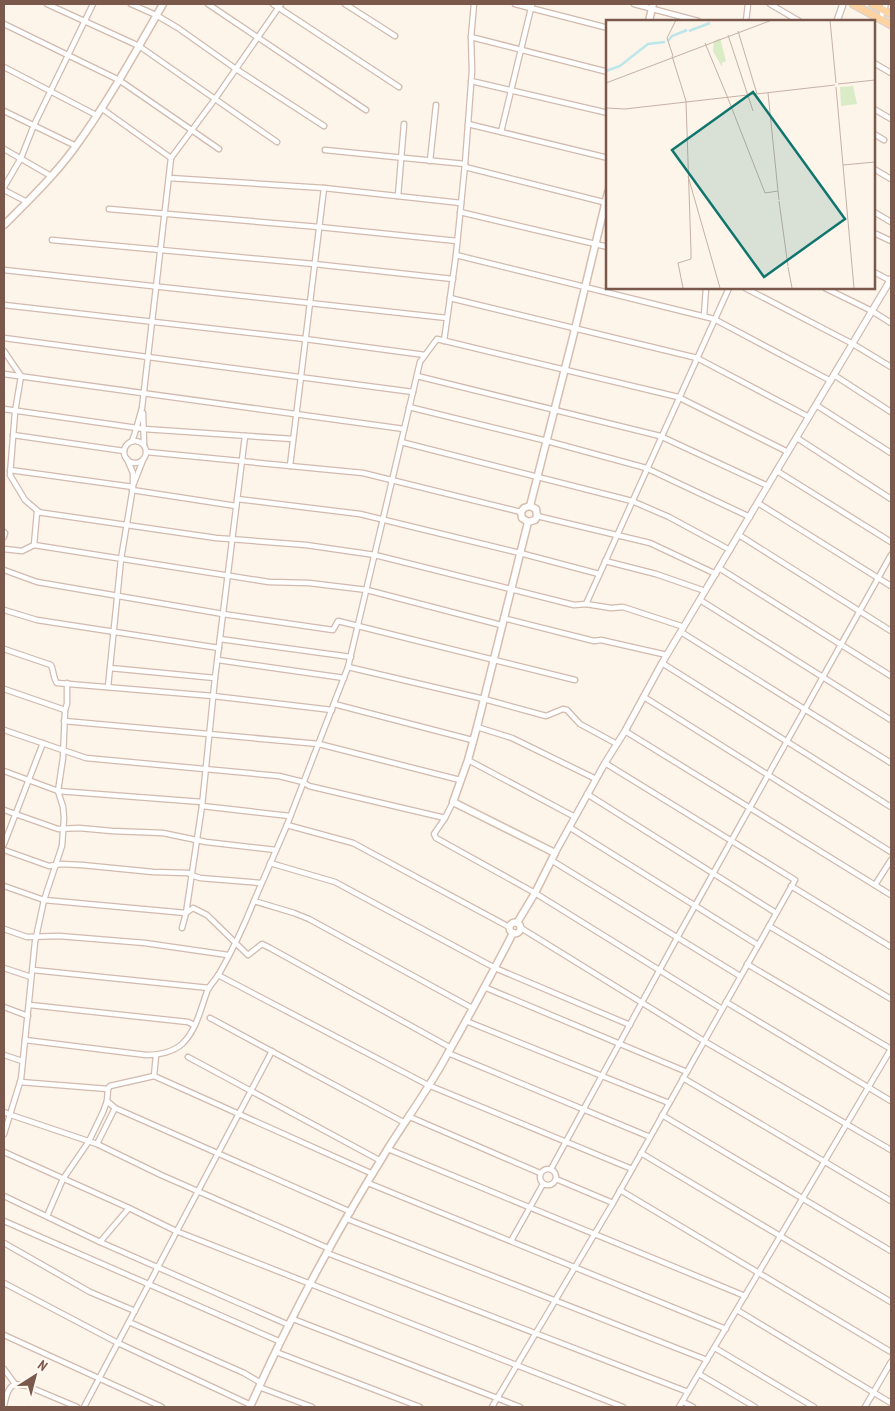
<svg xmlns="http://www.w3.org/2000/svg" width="895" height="1411" viewBox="0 0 895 1411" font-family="'PT Sans Narrow',sans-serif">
	<rect width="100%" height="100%" fill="#fdf4ea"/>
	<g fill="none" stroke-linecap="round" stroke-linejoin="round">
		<defs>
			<g id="minor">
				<path d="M47,4L139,46L277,142"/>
				<path d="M131,4L156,15L178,28L236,69L324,126"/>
				<path d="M208,4L366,110"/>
				<path d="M273,4L399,87"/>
				<path d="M345,4L395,36"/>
				<path d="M515,4L608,28"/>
				<path d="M634,4L698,21"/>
				<path d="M770,4L799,21"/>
				<path d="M880,19L886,4"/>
				<path d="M746,21L748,4"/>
				<path d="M4,24L119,80L219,149"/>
				<path d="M471,37L608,72"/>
				<path d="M874,63L891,73"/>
				<path d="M4,67L96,115"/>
				<path d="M471,81L608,113"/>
				<path d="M101,108L171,158"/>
				<path d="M874,109L891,119"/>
				<path d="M4,111L76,146"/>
				<path d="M468,124L608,158"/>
				<path d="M501,132L532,4"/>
				<path d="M874,134L884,140"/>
				<path d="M4,149L51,176"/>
				<path d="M325,150L465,164"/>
				<path d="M430,161L436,105"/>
				<path d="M465,167L607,203"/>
				<path d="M874,169L891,179"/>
				<path d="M169,178L324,188L461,203"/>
				<path d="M4,187L21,158L34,125L93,4"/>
				<path d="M4,190L27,202"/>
				<path d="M398,196L404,124"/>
				<path d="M109,209L319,227L457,241"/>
				<path d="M460,212L608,247"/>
				<path d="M874,212L891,222"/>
				<path d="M874,233L891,241"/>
				<path d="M52,240L314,264L453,279"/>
				<path d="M456,255L714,319L831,381"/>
				<path d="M4,270L447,318"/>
				<path d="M874,272L891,281"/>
				<path d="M745,288L853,344L891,367"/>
				<path d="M825,288L872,311L891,323"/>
				<path d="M450,298L697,358L809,417"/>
				<path d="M4,305L305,339L425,355"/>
				<path d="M704,316L706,288"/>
				<path d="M4,338L413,392"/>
				<path d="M444,341L456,255L465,164L472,71L471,37L474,4"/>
				<path d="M4,351L21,376L15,412L10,475L25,500L39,512"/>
				<path d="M4,374L404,429"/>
				<path d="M834,375L891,412"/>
				<path d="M417,376L660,436L768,486"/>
				<path d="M816,405L891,453"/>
				<path d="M409,407L547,441L646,468L750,517"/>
				<path d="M4,409L144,429L293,439"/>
				<path d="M143,413L144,444"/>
				<path d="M13,435L124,451"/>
				<path d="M797,438L891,499"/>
				<circle cx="135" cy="452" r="11"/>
				<path d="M132,441L135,433L142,408L171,158L215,99L281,4"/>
				<path d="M401,442L632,501L669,517L730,550"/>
				<path d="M147,452L363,473L521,512"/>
				<path d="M290,466L324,188"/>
				<path d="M10,470L133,487"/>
				<path d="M777,471L891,542"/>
				<path d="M134,483L143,460"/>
				<path d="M132,490L236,506"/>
				<path d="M237,499L360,514L520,553L599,574"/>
				<path d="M758,503L891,586"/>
				<path d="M537,516L650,543L716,574"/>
				<path d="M4,532L5,533L4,537"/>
				<path d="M739,535L891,631"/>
				<path d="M34,545L269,582L309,583L367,590L501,625"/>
				<path d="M4,549L22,551L34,545L37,512L216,538L306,545L375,555L574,605L586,604L611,608L623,607L684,627"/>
				<path d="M605,561L656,574L705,591"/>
				<path d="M719,568L891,676"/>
				<path d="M4,570L37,582L223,614L333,630L338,621L575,680"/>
				<path d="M700,600L891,720"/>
				<path d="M586,604L729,288"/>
				<path d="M4,610L37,620L219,648"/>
				<path d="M503,618L594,641L601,640L667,655"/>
				<path d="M681,632L891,763"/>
				<path d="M220,639L351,657"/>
				<path d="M4,649L51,665C54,671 53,678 57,683L213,696L332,710"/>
				<path d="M218,660L344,678"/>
				<path d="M662,663L891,807"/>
				<path d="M348,667L484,699L546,716L563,709L567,710L580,724L617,744"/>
				<path d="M110,668L215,678"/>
				<path d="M108,687L121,559L133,487V473L127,459"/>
				<path d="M4,689L65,710"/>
				<path d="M644,697L891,852"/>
				<path d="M334,704L472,740"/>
				<path d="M64,721L319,744L460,780"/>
				<path d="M477,727L512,738L596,779"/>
				<path d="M4,730L86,758L279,776L303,782L309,786L445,818"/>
				<path d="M625,731L891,895"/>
				<path d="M468,760L575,817"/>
				<path d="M4,771L58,791L202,802"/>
				<path d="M587,794L776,913"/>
				<path d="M453,802L445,818L434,834L436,838L535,893L722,1009"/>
				<path d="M202,806L290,816"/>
				<path d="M4,810L58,829L79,828L112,831L163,833L206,842L276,850"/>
				<path d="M287,825L353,843L509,927"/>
				<path d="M569,827L758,945"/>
				<path d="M4,844L43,743"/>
				<path d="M4,850L49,866L61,864L82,865L153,872L188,873L194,876L200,878L261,883"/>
				<path d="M551,860L740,976"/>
				<path d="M270,863L335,882L495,968L630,1025"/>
				<path d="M875,885L891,860"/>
				<path d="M4,886L44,900L186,913L193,908L207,915L248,955L262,944L270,948L451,1048"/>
				<path d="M791,886L891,947"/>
				<path d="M254,901L287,825L348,667L420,362L437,339L678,397L788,452"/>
				<path d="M769,926L891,999"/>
				<path d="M182,928L186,913L202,806L215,678L245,436"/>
				<path d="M521,928L704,1041L891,1150"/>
				<path d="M4,929L27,937L59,936L145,943L228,955"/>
				<path d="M747,964L891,1049"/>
				<path d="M4,968L31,977"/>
				<path d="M33,970L209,988"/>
				<path d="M218,975L428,1085L632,1169"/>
				<path d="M484,987L687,1072"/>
				<path d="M726,1002L891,1101"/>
				<path d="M30,1005L188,1022L194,1025"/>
				<path d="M4,1007L28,1016"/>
				<path d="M210,1018L405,1123"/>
				<path d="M466,1021L669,1103"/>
				<path d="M25,1040L146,1055C158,1055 173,1052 182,1044C197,1030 201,1007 208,989C211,984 216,979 219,974C232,951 244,926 254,901L294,913L309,919L472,1008"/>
				<path d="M448,1053L650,1137"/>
				<path d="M4,1055L22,1061"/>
				<path d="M188,1057L381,1161"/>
				<path d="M154,1076L156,1055"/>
				<path d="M683,1078L891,1201"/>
				<path d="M20,1082L108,1089"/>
				<path d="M107,1101L115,1108L97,1144L161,1175L330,1249"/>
				<path d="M115,1108L351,1212"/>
				<path d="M4,1112L11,1115L97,1144"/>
				<path d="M662,1115L891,1251"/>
				<path d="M410,1117L540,1173"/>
				<path d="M4,1134L21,1079L35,942L44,900L62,846L64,818L63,807L58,791L63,758L65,710L67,704V683"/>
				<path d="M388,1149L745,1296"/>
				<path d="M4,1152L129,1208L100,1242L4,1196"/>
				<path d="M641,1153L891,1302"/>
				<circle cx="548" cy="1177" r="8"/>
				<path d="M551,1169L677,938L891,555"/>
				<path d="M556,1179L613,1203"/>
				<path d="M368,1183L726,1329"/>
				<path d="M620,1190L891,1352"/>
				<path d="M129,1208L176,1231L623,1407"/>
				<path d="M47,1216L63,1179L89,1141L103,1112L107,1101L108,1089L110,1086L154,1076L373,1174"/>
				<path d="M347,1219L707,1360"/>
				<path d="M4,1221L281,1342"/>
				<path d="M511,1241L543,1184"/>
				<path d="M100,1242L289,1325"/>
				<path d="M4,1243L90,1292L135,1311"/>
				<path d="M327,1253L688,1392"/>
				<path d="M4,1283L118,1343L251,1405"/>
				<path d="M737,1310L891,1403"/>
				<path d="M293,1319L520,1407"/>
				<path d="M129,1322L244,1373L261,1383"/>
				<path d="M4,1335L162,1407"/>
				<path d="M715,1348L814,1407"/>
				<path d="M276,1352L420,1407"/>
				<path d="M4,1369L15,1384"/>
				<path d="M699,1374L755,1407"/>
				<path d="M259,1387L312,1407"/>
				<path d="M683,1402L693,1407"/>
				<path d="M4,1406C6,1398 7,1388 15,1384L27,1386L77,1407"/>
				<path d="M84,1407L272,1051"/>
				<path d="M492,1407L613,1203L795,880L605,763"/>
				<path d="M679,1407L891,1049"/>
				<path d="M865,1407L891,1362"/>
			</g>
			<g id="tertiary">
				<path d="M837,21L843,4"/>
				<path d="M555,853L605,763L625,731L662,663L891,279"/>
			</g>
			<g id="secondary">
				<path d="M649,21L653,4"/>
				<path d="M4,225C28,201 53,177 73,150C107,104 135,53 163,4"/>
				<path d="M530,506L575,329L608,192"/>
				<path d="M528,522L535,520L537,516L536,509L530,506"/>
				<path d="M528,522L522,518L521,512L524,508L530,506"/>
				<circle cx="515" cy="928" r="5.5"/>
				<path d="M517,923L535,893L555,853L453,802L468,760L477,727L528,522"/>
				<path d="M250,1407C289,1319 336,1232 387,1150C407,1118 430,1087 448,1053C470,1014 492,974 513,933"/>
			</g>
			<g id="primary">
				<path d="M853,4L891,25"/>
				<path d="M872,4L891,14"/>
			</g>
		</defs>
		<use href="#minor" stroke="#d1baae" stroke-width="7"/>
		<use href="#tertiary" stroke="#d1baae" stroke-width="8"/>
		<use href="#secondary" stroke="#d6bdad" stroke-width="9"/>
		<use href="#primary" stroke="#dad0cd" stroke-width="9"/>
		<use href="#minor" stroke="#fff" stroke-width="4.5"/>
		<use href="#tertiary" stroke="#fff" stroke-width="5.5"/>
		<use href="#secondary" stroke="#fff" stroke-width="6"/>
		<use href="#primary" stroke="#fdd3a1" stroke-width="7"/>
	</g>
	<g transform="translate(606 20)">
		<rect width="269" height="269" fill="#fdf4ea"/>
		<path d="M114,18L120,41L116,43V47L107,31L108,21ZM247,66L251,84L235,86L234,67Z" fill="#d9ecc6"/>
		<path fill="none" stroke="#bce6e9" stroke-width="2.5" d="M83,11L104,3M62,21L66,16L81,10M0,51L14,46L42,24L59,22"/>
		<path fill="none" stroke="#c5b1a5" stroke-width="1" d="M224,0L230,63M132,11L151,74M122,15L147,91M99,23L121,76M66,36L80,81M67,36L61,18L70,0M0,63L166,0M232,64L269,60M230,67L248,268M162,73L172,171M121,76L159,173L172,171L173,180M0,88L19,89L229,65M237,145L269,142M82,156L114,268M173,181L182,246M182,247L186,268M77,268L72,243L85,239V231L80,81"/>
		<path fill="#0f766e" fill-opacity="0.15" stroke="#0f766e" stroke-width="2.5" d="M147,72L239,199L158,257L66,130Z"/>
		<rect width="269" height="269" fill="none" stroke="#7a584b" stroke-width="2.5"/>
	</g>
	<rect width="895" height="1411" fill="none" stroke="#7a584b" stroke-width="10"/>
	<g transform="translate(35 1376) rotate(36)" stroke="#fff8f1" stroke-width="4" paint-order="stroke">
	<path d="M0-4L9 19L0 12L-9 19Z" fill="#7a584b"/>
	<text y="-8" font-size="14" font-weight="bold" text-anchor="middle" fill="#7a584b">N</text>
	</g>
</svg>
